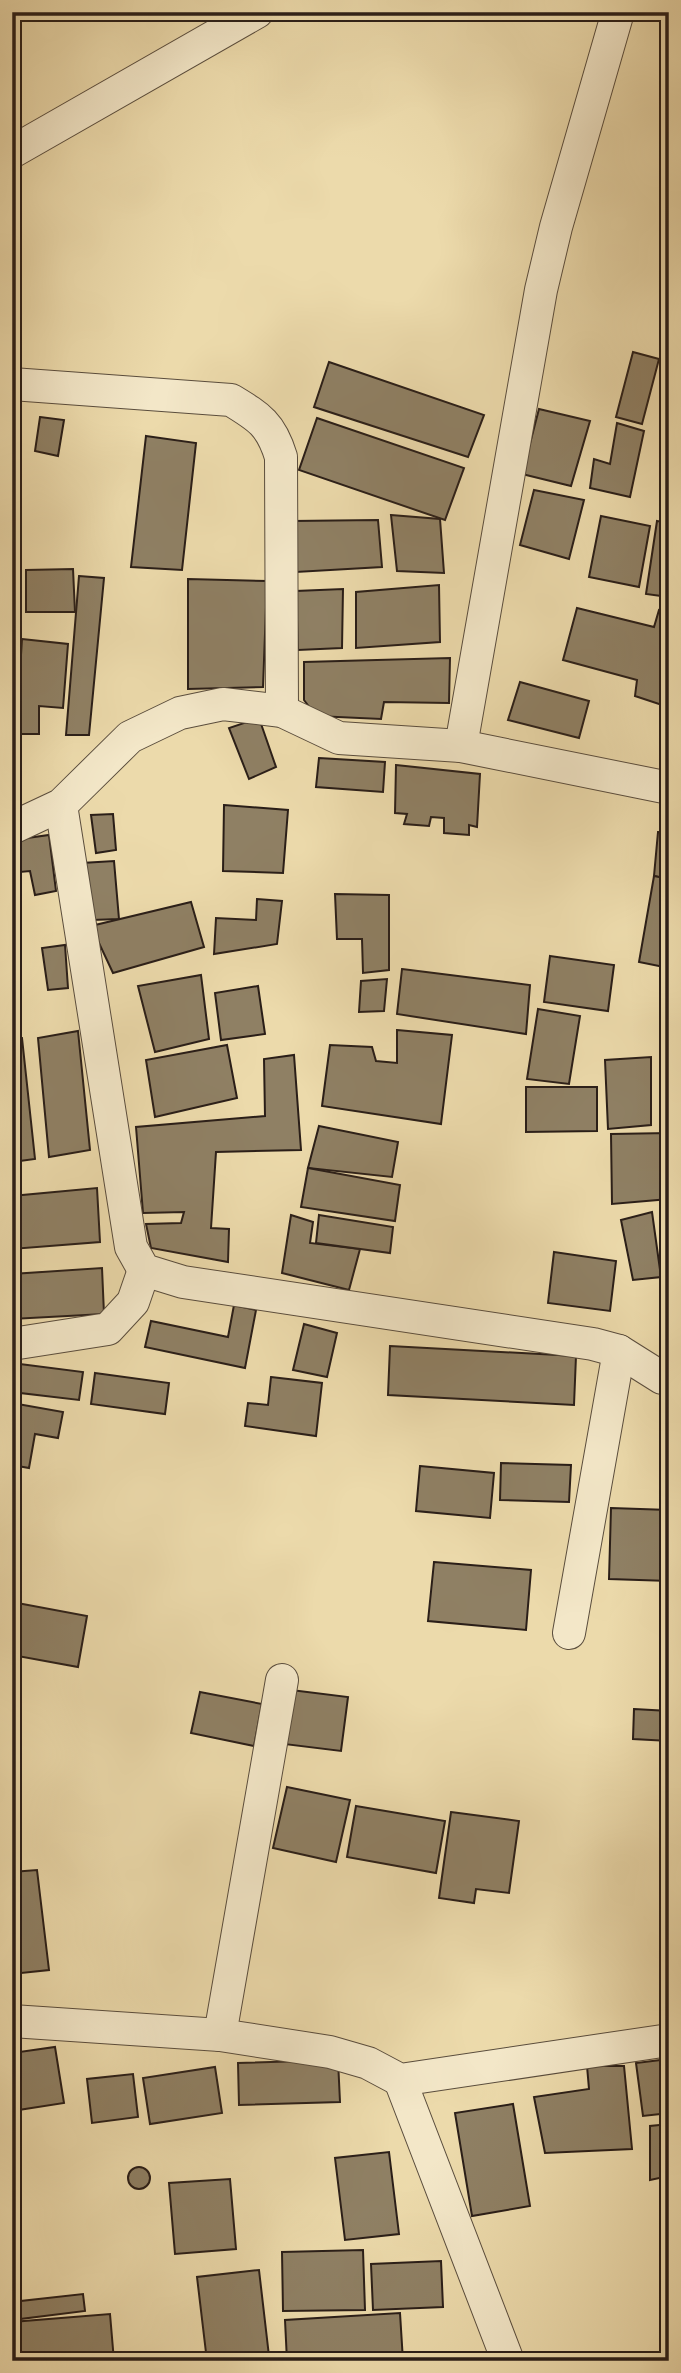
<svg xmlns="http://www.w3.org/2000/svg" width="681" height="2373" viewBox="0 0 681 2373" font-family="'Old Standard TT',serif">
	<rect width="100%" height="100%" fill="#ecdaab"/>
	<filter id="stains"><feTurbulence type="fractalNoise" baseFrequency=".00286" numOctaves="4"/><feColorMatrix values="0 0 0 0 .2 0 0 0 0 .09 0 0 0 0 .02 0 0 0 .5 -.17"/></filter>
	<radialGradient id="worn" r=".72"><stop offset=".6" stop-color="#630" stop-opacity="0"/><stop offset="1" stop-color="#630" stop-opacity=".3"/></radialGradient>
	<g fill="#8f8064" stroke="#2a1e18" stroke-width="2">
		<path d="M633,352L659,359L642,424L616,417Z"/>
		<path d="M329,362L484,415L468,457L314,407Z"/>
		<path d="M539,409L590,421L571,486L522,474Z"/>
		<path d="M40,417L64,420L58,456L35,451Z"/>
		<path d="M317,418L464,468L445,520L299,470Z"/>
		<path d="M617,423L644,431L630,497L590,488L594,459L610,464Z"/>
		<path d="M146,436L196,443L182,570L131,567Z"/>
		<path d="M534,490L584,500L569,559L520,545Z"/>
		<path d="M391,515L440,519L444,573L397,571Z"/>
		<path d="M601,516L650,526L639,587L589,577Z"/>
		<path d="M378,520L382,567L296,572L292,521Z"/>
		<path d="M657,521L669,523V597L646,594Z"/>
		<path d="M73,569L75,612H26V570Z"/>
		<path d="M79,576L104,578L89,735H66Z"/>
		<path d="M188,579L267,581L263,687L188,689Z"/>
		<path d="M439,585L440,642L356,648V592Z"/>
		<path d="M343,589L342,648L298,650L296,591Z"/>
		<path d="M577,608L654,627L659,610L669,612V680L662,705L635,696L637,680L563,660Z"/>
		<path d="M22,639L68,644L63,708L39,706V734H16Z"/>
		<path d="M450,658L449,703L384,702L381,719L316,716L304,700V662Z"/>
		<path d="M520,682L589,701L579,738L508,720Z"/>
		<path d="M259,718L276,767L249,779L229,728Z"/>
		<path d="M319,758L385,762L383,792L316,787Z"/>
		<path d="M396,765L480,774L477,827L469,825V835L444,833V818L431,817L429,826L404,824L407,814L395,813Z"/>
		<path d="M224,805L288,810L283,873L223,871Z"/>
		<path d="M113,814L116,850L96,853L91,815Z"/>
		<path d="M658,832L669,833V879L654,876Z"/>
		<path d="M49,835L56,891L35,895L30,871L20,872L13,840Z"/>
		<path d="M114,861L119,919L92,920L82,863Z"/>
		<path d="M654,876L669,879V968L639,962Z"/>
		<path d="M335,894L389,895V970L363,973L362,939H337Z"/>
		<path d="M257,899L282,901L277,944L214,954L216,918L256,920Z"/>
		<path d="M191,902L204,947L113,973L91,926Z"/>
		<path d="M12,909L20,997L12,998Z"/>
		<path d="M65,945L68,988L48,990L42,948Z"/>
		<path d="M550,956L614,965L608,1011L544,1002Z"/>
		<path d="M402,969L530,985L526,1034L397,1014Z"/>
		<path d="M201,975L209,1039L155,1052L138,986Z"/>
		<path d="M387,979L384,1011L359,1012L361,981Z"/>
		<path d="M258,986L265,1034L221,1040L215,993Z"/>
		<path d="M538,1009L580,1016L569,1084L527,1079Z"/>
		<path d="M397,1030L452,1035L441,1124L322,1106L330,1045L372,1047L376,1061L397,1063Z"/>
		<path d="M78,1031L90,1150L49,1157L38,1038Z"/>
		<path d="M22,1038L35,1159L12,1162V1039Z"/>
		<path d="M227,1045L237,1098L155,1117L146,1060Z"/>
		<path d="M294,1055L301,1150L216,1152L211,1228L229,1229L228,1262L151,1248L146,1224L181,1223L184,1212L143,1213L136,1127L265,1116L264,1059Z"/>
		<path d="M651,1057V1125L608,1129L605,1060Z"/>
		<path d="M526,1087H597V1131L526,1132Z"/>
		<path d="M319,1126L398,1142L392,1177L308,1168Z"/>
		<path d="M669,1133V1199L612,1204L611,1134Z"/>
		<path d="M308,1168L400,1185L395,1221L301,1207Z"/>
		<path d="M97,1188L100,1242L12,1249V1196Z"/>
		<path d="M652,1212L661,1277L633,1280L621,1220Z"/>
		<path d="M291,1215L313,1222L310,1243L360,1249L349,1290L282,1273Z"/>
		<path d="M319,1215L393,1227L390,1253L316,1243Z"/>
		<path d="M554,1252L616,1261L610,1311L548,1303Z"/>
		<path d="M102,1268L104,1314L12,1319V1274Z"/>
		<path d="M234,1305L256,1310L245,1368L145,1347L151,1321L228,1337Z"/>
		<path d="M304,1324L337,1333L327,1377L293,1370Z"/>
		<path d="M390,1346L576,1356L574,1405L388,1395Z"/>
		<path d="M12,1363L83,1372L79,1400L12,1392Z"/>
		<path d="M95,1373L169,1383L165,1414L91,1404Z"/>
		<path d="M271,1377L322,1383L316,1436L245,1426L248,1403L268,1405Z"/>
		<path d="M12,1403L63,1412L58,1438L35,1434L29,1468L12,1465Z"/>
		<path d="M501,1463L571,1465L569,1502L500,1500Z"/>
		<path d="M420,1466L494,1473L490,1518L416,1511Z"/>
		<path d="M611,1508L669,1510V1581L609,1579Z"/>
		<path d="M434,1562L531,1570L526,1630L428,1621Z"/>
		<path d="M12,1602L87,1616L78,1667L12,1655Z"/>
		<path d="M291,1690L348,1697L341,1751L284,1744Z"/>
		<path d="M200,1692L262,1704L254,1746L191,1733Z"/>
		<path d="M634,1709L669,1711V1741L633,1739Z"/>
		<path d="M287,1787L350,1800L336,1862L273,1848Z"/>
		<path d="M356,1806L445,1821L436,1873L347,1857Z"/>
		<path d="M451,1812L519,1821L509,1893L476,1889L474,1903L439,1898Z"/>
		<path d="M37,1870L49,1970L12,1974V1872Z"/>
		<path d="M55,2047L64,2103L12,2111V2053Z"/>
		<path d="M669,2059V2113L643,2116L636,2063Z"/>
		<path d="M338,2060L340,2102L239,2105L238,2063Z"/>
		<path d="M587,2066H624L632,2149L545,2153L534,2097L589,2089Z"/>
		<path d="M215,2067L222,2113L150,2124L143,2078Z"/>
		<path d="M133,2074L138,2117L92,2123L87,2079Z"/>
		<path d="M513,2104L530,2206L472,2216L455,2113Z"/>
		<path d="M669,2124V2176L650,2180V2126Z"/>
		<path d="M389,2152L399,2234L345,2240L335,2158Z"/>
		<circle cx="139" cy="2178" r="11"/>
		<path d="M230,2179L236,2249L175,2254L169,2183Z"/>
		<path d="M363,2250L365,2310L283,2311L282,2252Z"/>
		<path d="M441,2261L443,2307L373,2310L371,2264Z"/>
		<path d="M259,2270L269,2356L207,2361L197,2277Z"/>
		<path d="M83,2294L85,2311L12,2320V2302Z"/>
		<path d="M400,2313L403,2361H287L285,2320Z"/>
		<path d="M110,2314L114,2361H12V2322Z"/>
	</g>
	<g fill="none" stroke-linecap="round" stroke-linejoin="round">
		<defs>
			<g id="minor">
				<path d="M12,152L257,12"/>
				<path d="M12,384L231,400C259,417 271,424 281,457L282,711"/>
				<path d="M461,746L541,290L556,227L618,12"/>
				<path d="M61,805L131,1247L144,1270L183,1282L593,1344L619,1351L662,1378L669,1379"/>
				<path d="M12,828L61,805L130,737L180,713L223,704L282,711L339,738L461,746L669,788"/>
				<path d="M12,1344L108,1329L133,1302L144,1270"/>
				<path d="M569,1633L619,1351"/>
				<path d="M12,2021L220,2035L330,2052L368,2063L400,2080L669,2040"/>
				<path d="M220,2035L282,1680"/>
				<path d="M400,2080L508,2361"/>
			</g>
		</defs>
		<use href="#minor" stroke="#5a4d3d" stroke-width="34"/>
		<use href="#minor" stroke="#f3e7c8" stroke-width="32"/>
	</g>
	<rect width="681" height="2373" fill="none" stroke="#ecdaab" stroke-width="42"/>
	<rect x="14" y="14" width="653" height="2345" fill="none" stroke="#2a1e18" stroke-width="3.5"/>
	<rect x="21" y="21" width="639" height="2331" fill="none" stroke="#2a1e18" stroke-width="2"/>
	<rect width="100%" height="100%" filter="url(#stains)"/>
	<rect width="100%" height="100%" fill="url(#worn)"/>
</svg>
